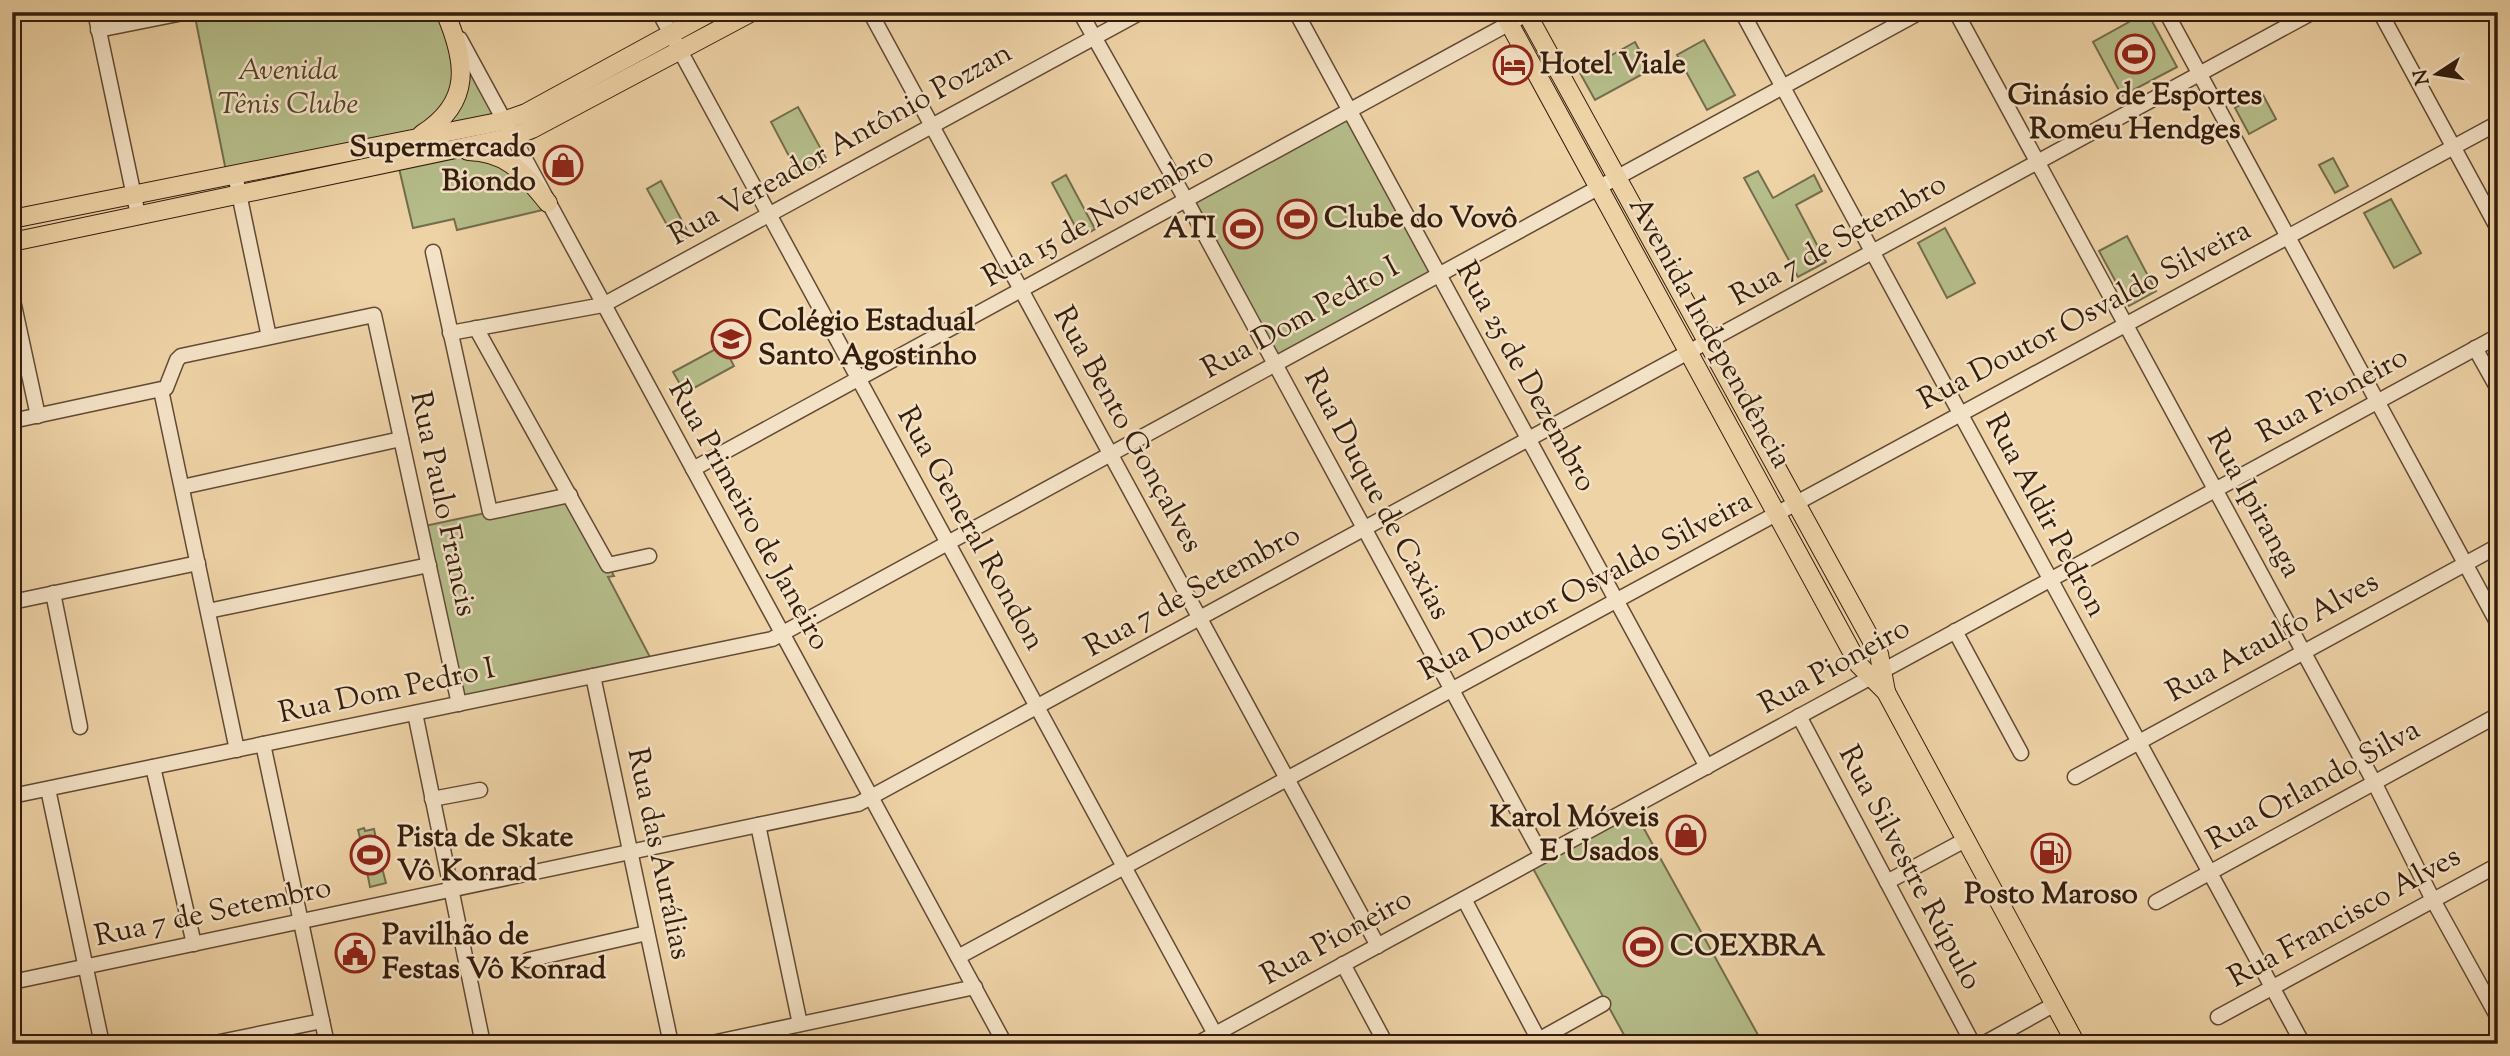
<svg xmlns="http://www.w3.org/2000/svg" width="2510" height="1056" viewBox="0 0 2510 1056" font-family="'Sorts Mill Goudy',serif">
	<rect width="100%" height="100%" fill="#eed3a7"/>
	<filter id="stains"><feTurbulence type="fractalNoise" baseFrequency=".00286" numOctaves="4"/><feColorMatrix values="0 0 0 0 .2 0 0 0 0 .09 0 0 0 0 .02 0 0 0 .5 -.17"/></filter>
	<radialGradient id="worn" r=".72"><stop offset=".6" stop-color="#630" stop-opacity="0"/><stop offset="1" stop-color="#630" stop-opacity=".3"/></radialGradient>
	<g fill="#b5bd8a" stroke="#746d4c" stroke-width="2">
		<path d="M194,12H445L459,89L423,133L227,176Z"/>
		<path d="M2147,12L2177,67L2122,96L2093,42Z"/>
		<path d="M1704,40L1735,95L1707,110L1677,55Z"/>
		<path d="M1635,42L1650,70L1595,100L1580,73Z"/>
		<path d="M466,56L499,117L432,132Z"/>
		<path d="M2262,93L2276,119L2249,134L2235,108Z"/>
		<path d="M798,107L828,162L800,177L771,122Z"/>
		<path d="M1350,111L1439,274L1275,363L1186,200Z"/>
		<path d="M470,154L500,161L547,209L457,230L454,219L413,228L398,164Z"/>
		<path d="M2333,158L2348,186L2335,193L2319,165Z"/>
		<path d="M1758,171L1773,198L1814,175L1822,191L1796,205L1826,262L1798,277L1744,178Z"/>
		<path d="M1066,175L1095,229L1081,237L1052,183Z"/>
		<path d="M661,181L690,236L677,243L647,189Z"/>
		<path d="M2391,199L2421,253L2394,268L2364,213Z"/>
		<path d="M1945,228L1975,283L1947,298L1918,243Z"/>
		<path d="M2127,236L2156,291L2129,306L2099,251Z"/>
		<path d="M723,345L734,366L685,393L673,372Z"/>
		<path d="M570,495L608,565L614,576L608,577L651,659L459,704L420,527Z"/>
		<path d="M1632,807L1763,1044H1629L1530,863Z"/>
		<path d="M364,828L365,831L374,829L377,844L381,843L385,863L381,864L386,883L370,887L366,866L359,867L355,848L362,846L358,830Z"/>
	</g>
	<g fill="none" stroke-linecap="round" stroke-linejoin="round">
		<defs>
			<g id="minor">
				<path d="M95,12L138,215"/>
				<path d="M659,12L1215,1034"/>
				<path d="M870,12L1378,946"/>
				<path d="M1080,12L1186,200L1542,856"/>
				<path d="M1296,12L1707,767"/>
				<path d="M1742,12L2303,1044"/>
				<path d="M1956,12L2374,782L2433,900L2496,1014L2498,1024"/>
				<path d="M2166,12L2498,624"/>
				<path d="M2380,12L2498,229"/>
				<path d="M98,30L188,12"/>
				<path d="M460,39L1005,1044"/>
				<path d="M237,184L269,337"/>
				<path d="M433,252L490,512L570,495"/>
				<path d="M12,296L38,416"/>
				<path d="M476,328L608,565L649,556"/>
				<path d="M450,333L603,305L1141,12"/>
				<path d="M2475,348L2498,389"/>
				<path d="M161,390L237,750"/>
				<path d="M12,421L166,388L177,360L181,356L374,315L459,704"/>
				<path d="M693,469L1530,12"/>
				<path d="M182,487L401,439"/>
				<path d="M53,593L80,727"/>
				<path d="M12,602L198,563"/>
				<path d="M208,611L429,565"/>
				<path d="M1955,631L2021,753"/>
				<path d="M593,676L671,1044"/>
				<path d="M415,713L483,1044"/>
				<path d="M1799,716L1973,1044"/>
				<path d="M263,744L327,1044"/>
				<path d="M153,767L194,944"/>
				<path d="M2075,777L2498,546"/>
				<path d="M48,789L102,1044"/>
				<path d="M12,796L772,639L1920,12"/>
				<path d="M432,799L480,790"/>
				<path d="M758,825L800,1024"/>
				<path d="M1887,882L1967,839"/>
				<path d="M1464,899L1541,1044"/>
				<path d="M2156,902L2498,715"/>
				<path d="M958,957L2498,123"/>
				<path d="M528,960L647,933"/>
				<path d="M1343,964L1386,1044"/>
				<path d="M12,982L858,804L2313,12"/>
				<path d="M2218,1017L2498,865"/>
				<path d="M1533,1043L1603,1004"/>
				<path d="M210,1044L322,1021"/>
				<path d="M707,1044L975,987"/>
				<path d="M1197,1044L2498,336"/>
				<path d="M1983,1044L2055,1004"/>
			</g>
			<g id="major">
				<path d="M1503,12L1859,665L1886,692L2076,1044"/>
				<path d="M1526,12L1879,654L1886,692"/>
				<path d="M422,134C473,102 466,61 445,12"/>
				<path d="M468,151C509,152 524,174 548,203"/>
				<path d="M12,219L503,121L526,113L711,12"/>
				<path d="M12,242L512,137L532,129L752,12"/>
			</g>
		</defs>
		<use href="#minor" stroke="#624a34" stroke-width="17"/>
		<use href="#major" stroke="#341d0d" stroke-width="20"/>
		<use href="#minor" stroke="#f4e2c6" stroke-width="14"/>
		<use href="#major" stroke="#eed3a7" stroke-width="18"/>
	</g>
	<defs>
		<symbol id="stadium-ring" viewBox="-11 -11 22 22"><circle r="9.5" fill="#f4e2c6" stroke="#8f2418" stroke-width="1.5"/><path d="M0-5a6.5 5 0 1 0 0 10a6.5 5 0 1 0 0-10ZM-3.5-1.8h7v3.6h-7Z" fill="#8f2418"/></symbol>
		<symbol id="hotel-ring" viewBox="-11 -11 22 22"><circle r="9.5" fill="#f4e2c6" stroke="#8f2418" stroke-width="1.5"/><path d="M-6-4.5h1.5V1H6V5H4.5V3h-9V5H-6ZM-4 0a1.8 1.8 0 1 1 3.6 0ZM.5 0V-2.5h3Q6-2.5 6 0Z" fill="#8f2418"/></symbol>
		<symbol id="shop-ring" viewBox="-11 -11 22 22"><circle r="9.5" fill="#f4e2c6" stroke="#8f2418" stroke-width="1.5"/><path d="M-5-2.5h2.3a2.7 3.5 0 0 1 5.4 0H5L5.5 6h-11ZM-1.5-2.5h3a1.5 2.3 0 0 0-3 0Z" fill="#8f2418"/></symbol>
		<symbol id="university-ring" viewBox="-11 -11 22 22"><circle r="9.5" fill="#f4e2c6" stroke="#8f2418" stroke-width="1.5"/><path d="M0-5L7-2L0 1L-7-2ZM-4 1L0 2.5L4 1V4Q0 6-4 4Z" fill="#8f2418"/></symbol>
		<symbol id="fuel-ring" viewBox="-11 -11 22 22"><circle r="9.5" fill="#f4e2c6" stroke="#8f2418" stroke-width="1.5"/><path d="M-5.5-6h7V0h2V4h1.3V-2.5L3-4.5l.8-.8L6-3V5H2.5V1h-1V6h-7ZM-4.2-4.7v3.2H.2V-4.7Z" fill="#8f2418"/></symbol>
		<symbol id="civic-ring" viewBox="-11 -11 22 22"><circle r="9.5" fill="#f4e2c6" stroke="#8f2418" stroke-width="1.5"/><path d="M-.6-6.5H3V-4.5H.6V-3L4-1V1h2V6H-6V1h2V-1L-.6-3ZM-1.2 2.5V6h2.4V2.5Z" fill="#8f2418"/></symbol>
	</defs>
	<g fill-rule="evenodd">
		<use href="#stadium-ring" x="2113" y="32" width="44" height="44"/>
		<use href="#hotel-ring" x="1491" y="43" width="44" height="44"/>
		<use href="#shop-ring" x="541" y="143" width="44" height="44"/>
		<use href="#stadium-ring" x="1275" y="197" width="44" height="44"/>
		<use href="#stadium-ring" x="1221" y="207" width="44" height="44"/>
		<use href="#university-ring" x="709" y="317" width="44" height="44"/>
		<use href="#shop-ring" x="1664" y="813" width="44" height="44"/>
		<use href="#fuel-ring" x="2029" y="831" width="44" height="44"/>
		<use href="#stadium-ring" x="348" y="833" width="44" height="44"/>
		<use href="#stadium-ring" x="1621" y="925" width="44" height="44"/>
		<use href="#civic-ring" x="333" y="931" width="44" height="44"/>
	</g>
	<g text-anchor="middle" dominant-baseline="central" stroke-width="5" stroke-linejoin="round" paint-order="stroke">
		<g font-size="30" font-weight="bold" fill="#341d0d" stroke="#f4e2c6" text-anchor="start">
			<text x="1540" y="65">Hotel Viale</text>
			<text x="2135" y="96" text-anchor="middle">Ginásio de Esportes<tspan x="2135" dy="34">Romeu Hendges</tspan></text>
			<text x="536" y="148" text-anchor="end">Supermercado<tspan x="536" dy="34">Biondo</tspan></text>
			<text x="1324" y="219">Clube do Vovô</text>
			<text x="1216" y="229" text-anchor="end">ATI</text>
			<text x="758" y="322">Colégio Estadual<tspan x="758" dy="34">Santo Agostinho</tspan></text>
			<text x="1659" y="818" text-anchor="end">Karol Móveis<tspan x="1659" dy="34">E Usados</tspan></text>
			<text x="397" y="838">Pista de Skate<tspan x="397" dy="34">Vô Konrad</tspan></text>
			<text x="2051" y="895" text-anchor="middle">Posto Maroso</text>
			<text x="382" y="936">Pavilhão de<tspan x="382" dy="34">Festas Vô Konrad</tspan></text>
			<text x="1670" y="947">COEXBRA</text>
		</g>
		<g font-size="30" font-style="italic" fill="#54452c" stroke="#f4e2c6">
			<text x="288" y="71">Avenida<tspan x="288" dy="34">Tênis Clube</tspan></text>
		</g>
		<g font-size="30" fill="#341d0d" stroke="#f4e2c6">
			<text transform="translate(841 145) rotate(-29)">Rua Vereador Antônio Pozzan</text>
			<text transform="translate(1099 218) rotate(-29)">Rua 15 de Novembro</text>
			<text transform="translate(1839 241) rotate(-29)">Rua 7 de Setembro</text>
			<text transform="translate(2085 316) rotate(-28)">Rua Doutor Osvaldo Silveira</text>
			<text transform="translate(1301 319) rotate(-29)">Rua Dom Pedro I</text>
			<text transform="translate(1709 333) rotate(61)">Avenida Independência</text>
			<text transform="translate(1525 377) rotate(61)">Rua 25 de Dezembro</text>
			<text transform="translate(2333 396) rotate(-29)">Rua Pioneiro</text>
			<text transform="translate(1127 430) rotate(61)">Rua Bento Gonçalves</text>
			<text transform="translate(1376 495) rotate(62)">Rua Duque de Caxias</text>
			<text transform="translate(442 504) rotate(78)">Rua Paulo Francis</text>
			<text transform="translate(2253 504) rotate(61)">Rua Ipiranga</text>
			<text transform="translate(748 516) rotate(61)">Rua Primeiro de Janeiro</text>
			<text transform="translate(2045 516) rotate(62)">Rua Aldir Pedron</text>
			<text transform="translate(970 529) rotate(61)">Rua General Rondon</text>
			<text transform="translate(1586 587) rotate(-28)">Rua Doutor Osvaldo Silveira</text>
			<text transform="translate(1193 592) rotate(-29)">Rua 7 de Setembro</text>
			<text transform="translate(2273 638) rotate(-29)">Rua Ataulfo Alves</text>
			<text transform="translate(1835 667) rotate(-29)">Rua Pioneiro</text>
			<text transform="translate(387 692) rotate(-12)">Rua Dom Pedro I</text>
			<text transform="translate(2314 786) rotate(-29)">Rua Orlando Silva</text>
			<text transform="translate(658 854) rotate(78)">Rua das Aurálias</text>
			<text transform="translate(1909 868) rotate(62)">Rua Silvestre Rúpulo</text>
			<text transform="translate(213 913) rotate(-12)">Rua 7 de Setembro</text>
			<text transform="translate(2345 918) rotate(-29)">Rua Francisco Alves</text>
			<text transform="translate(1337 938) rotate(-29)">Rua Pioneiro</text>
		</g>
	</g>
	<rect width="2510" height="1056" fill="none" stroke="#eed3a7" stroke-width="42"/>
	<rect x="14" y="14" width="2482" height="1028" fill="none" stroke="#341d0d" stroke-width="3.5"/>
	<rect x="21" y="21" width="2468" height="1014" fill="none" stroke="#341d0d" stroke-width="2"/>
	<g transform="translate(2437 74) rotate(258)" stroke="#f4e2c6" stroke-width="5" paint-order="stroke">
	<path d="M0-5L12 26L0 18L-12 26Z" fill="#341d0d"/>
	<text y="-10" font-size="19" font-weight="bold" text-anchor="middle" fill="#341d0d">N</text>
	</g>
	<rect width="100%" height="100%" filter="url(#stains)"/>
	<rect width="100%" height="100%" fill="url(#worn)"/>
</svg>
